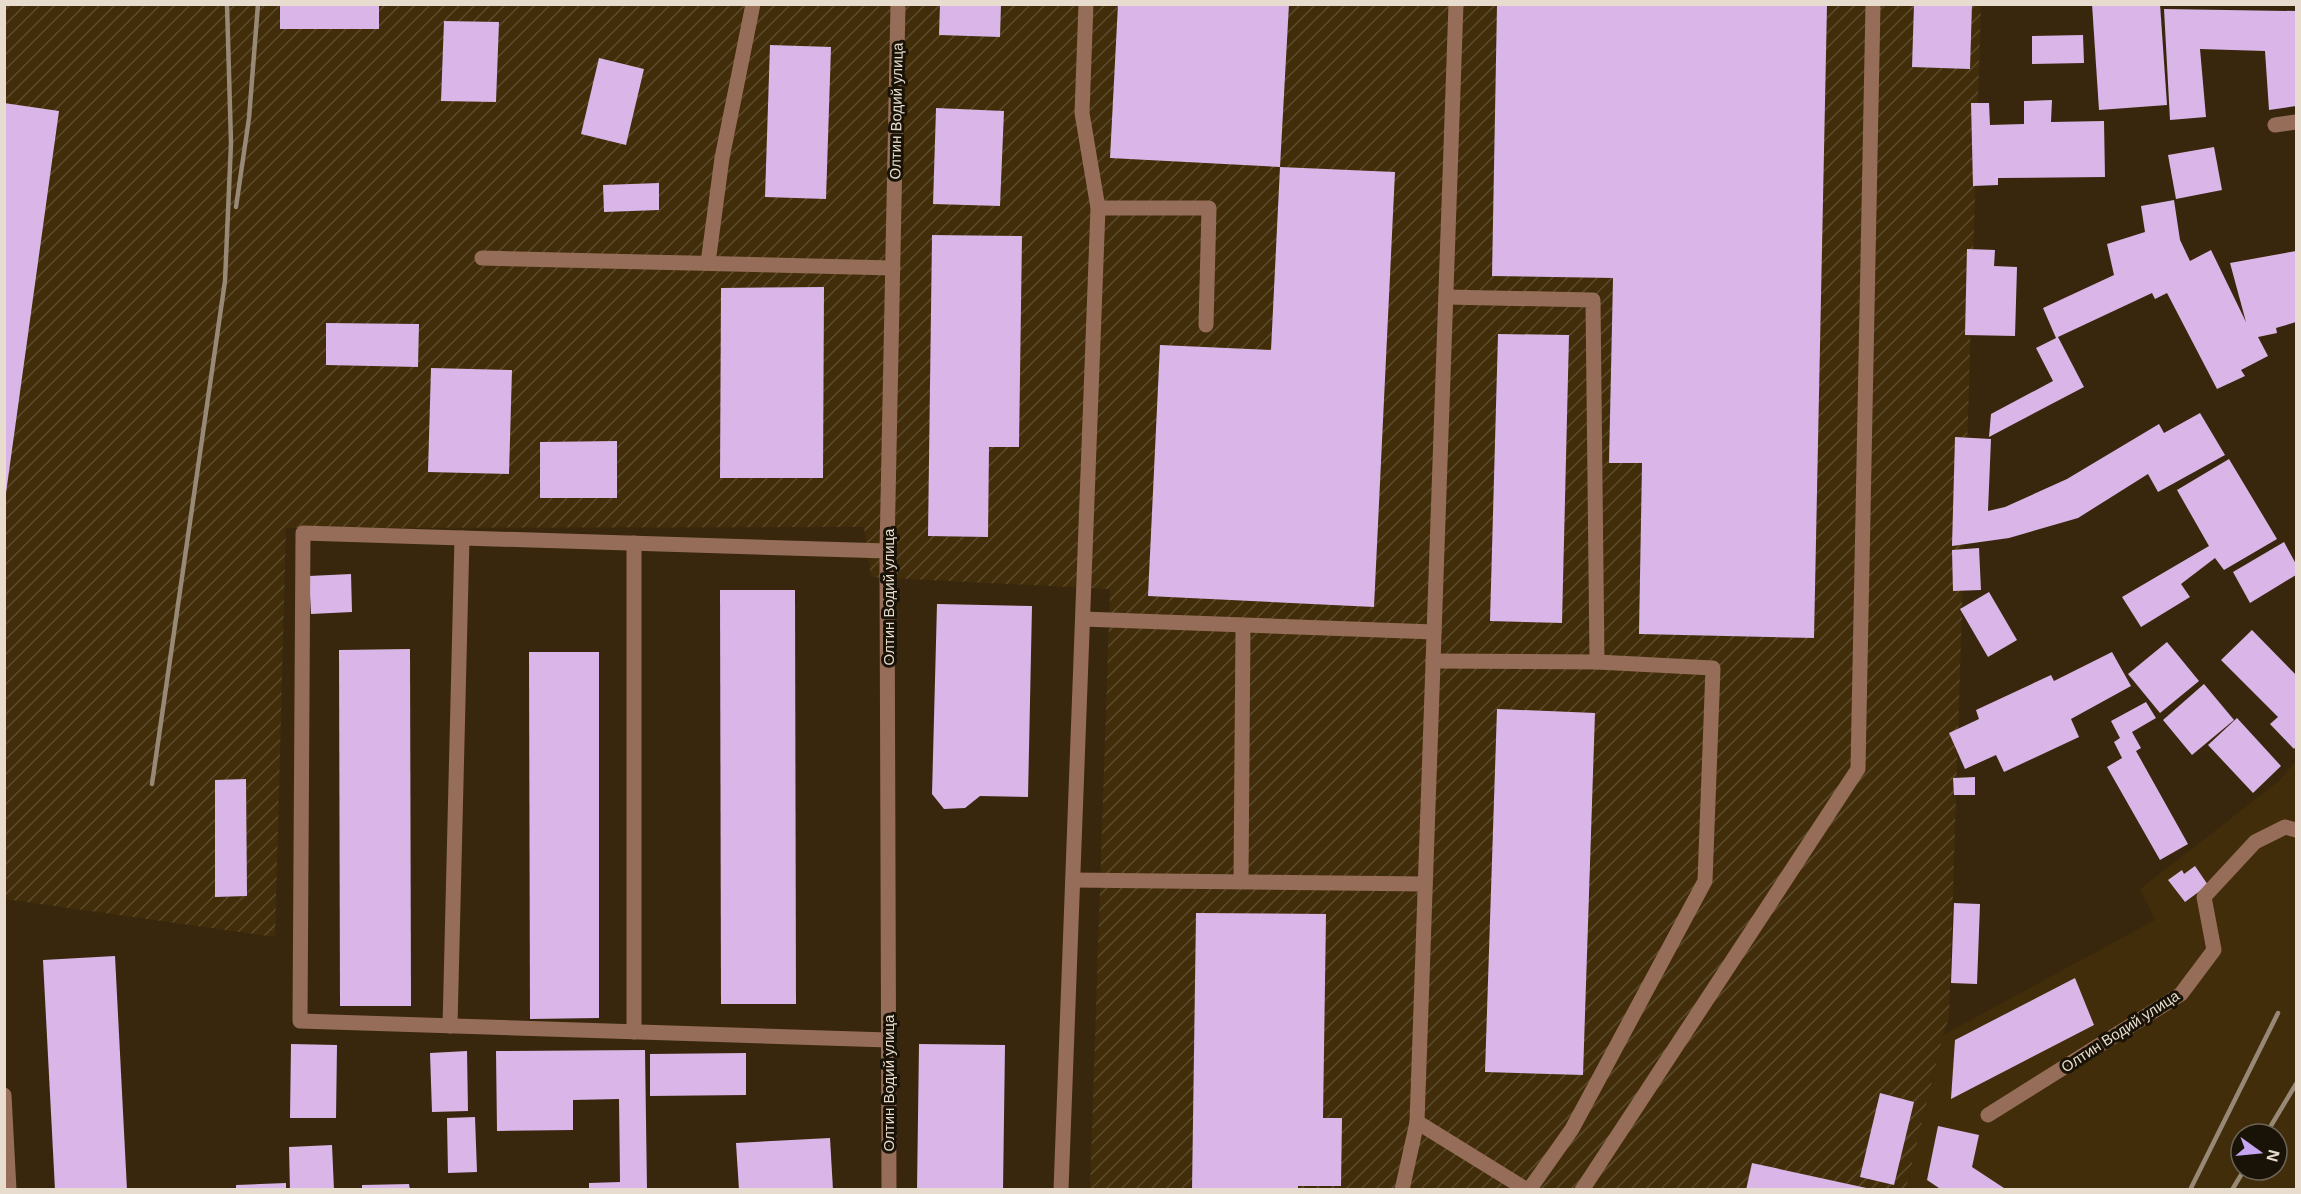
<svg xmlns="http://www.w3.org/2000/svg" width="2301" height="1194" viewBox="0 0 2301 1194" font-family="Arial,sans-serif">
	<defs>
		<pattern id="industrial-furrows" width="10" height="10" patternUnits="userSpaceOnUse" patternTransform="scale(1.5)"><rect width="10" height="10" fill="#412d09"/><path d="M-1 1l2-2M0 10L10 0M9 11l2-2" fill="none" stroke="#5c4b2c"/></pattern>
	</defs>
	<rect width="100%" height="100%" fill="#38270d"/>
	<path fill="#412d09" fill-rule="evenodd" d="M2296,761V1189L1906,1190L1943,1035L2155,920L2140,889L2279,781ZM2241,1134H2277V1170H2241Z"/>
	<path fill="url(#industrial-furrows)" d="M5,5H1981L1949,1017L1943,1035L1906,1189H1090L1110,589L871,577L864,527L286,528L275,937L5,899Z"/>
	<g fill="#d9b6e7">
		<rect x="280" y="4" width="99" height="25"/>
		<path d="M940,4H1001L1000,37L939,35Z"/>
		<path d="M1118,4H1289L1280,167L1110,158Z"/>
		<path d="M1914,4H1972L1970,69L1912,67Z"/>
		<path d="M2092,4H2160L2167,105L2099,110Z"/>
		<path d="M1497,5H1827L1814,638L1639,634L1642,463H1609L1613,278L1492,276Z"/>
		<path d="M2164,9L2296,11V106L2269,110L2265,51L2200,49L2206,117L2170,120Z"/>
		<path d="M444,21L499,22L496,102L441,101Z"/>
		<path d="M2083,35L2084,63L2032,64V36Z"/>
		<path d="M770,45L831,47L826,199L765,197Z"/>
		<path d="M599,58L644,69L626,145L581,134Z"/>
		<path d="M2052,100L2051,122L2104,121L2105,177L1998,178V185L1973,186L1971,103H1989L1990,125L2024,124V101Z"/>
		<path d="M4,103L59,111L6,493H4Z"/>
		<path d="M936,108L1004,111L1000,206L933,204Z"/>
		<path d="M2214,147L2222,190L2176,199L2168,155Z"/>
		<path d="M1280,167L1395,172L1374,607L1148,596L1160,345L1271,350Z"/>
		<path d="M659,183V210L604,212L603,185Z"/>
		<path d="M2174,200L2180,240L2190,261L2211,250L2246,322L2230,263L2296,251V322L2276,328L2277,333L2258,337L2268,356L2241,370L2245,376L2217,389L2167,293L2155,299L2152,293L2058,337L2084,387L1989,437L1991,414L2053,381L2036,348L2056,338L2043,308L2114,275L2107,244L2145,232L2141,206Z"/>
		<path d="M932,235L1022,236L1019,447H989L988,537L928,536Z"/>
		<path d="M1967,249L1995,250L1994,266L2017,267L2015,336L1965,335Z"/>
		<path d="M824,287L823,478H720L721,288Z"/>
		<path d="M326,323L419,324L418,367L326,365Z"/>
		<path d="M1498,334L1569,335L1562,623L1490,621Z"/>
		<path d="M431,368L512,370L509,474L428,472Z"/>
		<path d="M2200,413L2225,455L2158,492L2148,474L2078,518L2009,538L1952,546L1955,437L1991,439L1988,511L2005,507L2067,479L2159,424L2164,433Z"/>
		<path d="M617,441V498H540V442Z"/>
		<path d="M2229,459L2277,539L2224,570L2215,558L2181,584L2190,597L2141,627L2122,597L2209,546L2177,490Z"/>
		<path d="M2284,542L2296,564V575L2250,603L2233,572Z"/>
		<path d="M1979,548L1981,590L1953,591L1952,550Z"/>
		<path d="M351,574L352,612L311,614L309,576Z"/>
		<path d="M720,590H795L796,1004H721Z"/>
		<path d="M1989,592L2017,640L1988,657L1960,609Z"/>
		<path d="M937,604L1032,606L1028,797L980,796L965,808L944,809L932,794Z"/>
		<path d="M2252,630L2296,675V746L2294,749L2270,724L2278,717L2221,660Z"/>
		<path d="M2167,642L2199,681L2160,713L2128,674Z"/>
		<path d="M410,649L411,1006H340L339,650Z"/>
		<path d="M529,652H599V1018L530,1019Z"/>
		<path d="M2112,652L2131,686L2071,719L2079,737L2004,772L1996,755L1965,769L1949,733L1979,719L1976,710L2051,675L2054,681Z"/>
		<path d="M2204,684L2234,720L2192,755L2163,720Z"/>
		<path d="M2146,702L2156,718L2132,732L2141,748L2136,751L2188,844L2160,860L2107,767L2122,758L2114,742L2120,738L2111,721Z"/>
		<path d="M1497,709L1595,713L1583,1075L1485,1072Z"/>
		<path d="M2237,718L2281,766L2253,793L2208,745Z"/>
		<path d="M1975,777V795H1954L1953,778Z"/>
		<path d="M246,779L247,896L215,897V780Z"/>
		<path d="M2195,866L2208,885L2185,902L2168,880L2182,870L2184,874Z"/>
		<path d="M1954,903L1980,904L1977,984L1951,983Z"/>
		<path d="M1196,913L1326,914L1323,1118H1342L1341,1186H1298V1190H1192Z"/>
		<path d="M115,956L127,1190H55L43,960Z"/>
		<path d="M2075,978L2094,1025L1951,1099L1955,1040Z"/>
		<path d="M291,1044L337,1045L336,1118H290Z"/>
		<path d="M919,1044L1005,1045L1003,1190H917Z"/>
		<path d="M645,1050L647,1190H589V1183L620,1182L619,1099L573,1100V1130L497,1131L496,1051Z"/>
		<path d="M467,1051L468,1111L432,1112L430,1053Z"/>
		<path d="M746,1053V1095L650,1096V1054Z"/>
		<path d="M1880,1093L1914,1102L1894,1185L1860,1177Z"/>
		<path d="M475,1117L477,1172L448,1173L447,1118Z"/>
		<path d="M1938,1126L1979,1135L1972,1167L2007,1190H1942L1927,1180Z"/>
		<path d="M830,1138L833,1190H739L736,1143Z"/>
		<path d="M332,1145L334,1190H290L289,1147Z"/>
		<path d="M1752,1163L1871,1189V1190H1746Z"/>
		<path d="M286,1183V1190H236V1185Z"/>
		<path d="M409,1184L410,1190H362V1185Z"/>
	</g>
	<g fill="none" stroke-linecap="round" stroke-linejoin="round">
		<g stroke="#966d58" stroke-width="15">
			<path d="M1456,4L1417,1122L1527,1190"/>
			<path d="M2275,125L2296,122"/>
			<path d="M1098,208H1209L1206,325"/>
			<path d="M482,258L893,268"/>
			<path d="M708,263L722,158L753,4"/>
			<path d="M634,543V1032"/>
			<path d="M887,551L303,533L300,1021L888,1040"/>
			<path d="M1083,619L1434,632"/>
			<path d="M1433,661L1597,662L1593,300L1446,297"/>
			<path d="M1073,880L1425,884"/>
			<path d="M1241,881L1243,626"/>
			<path d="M450,1026L462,538"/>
			<path d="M4,1095L9,1190"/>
			<path d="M1988,1115L2181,994L2214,950L2204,897L2255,842L2285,827L2296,830"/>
			<path d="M889,1190L887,551L898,4"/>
			<path d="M1061,1190L1098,208L1082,113L1086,4"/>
			<path d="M1402,1190L1417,1122"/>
			<path d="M1529,1190L1572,1129L1705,881L1713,668L1597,662"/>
			<path d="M1582,1190L1858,769L1873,4"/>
		</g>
		<g stroke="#978975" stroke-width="4.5">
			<path d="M236,207L249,118L258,4"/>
			<path d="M152,784L225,281L231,143L227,4"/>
			<path d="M2266,1134L2296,1084"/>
			<path d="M2190,1190L2278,1013"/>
			<path d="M2232,1190L2244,1170"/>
		</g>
	</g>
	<g text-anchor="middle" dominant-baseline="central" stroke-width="6" stroke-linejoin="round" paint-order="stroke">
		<g font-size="15" fill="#e7dccd" stroke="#191207">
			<text transform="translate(896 111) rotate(-89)">Олтин Водий улица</text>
			<text transform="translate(888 597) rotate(-90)">Олтин Водий улица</text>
			<text transform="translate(2120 1031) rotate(-33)">Олтин Водий улица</text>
			<text transform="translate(888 1083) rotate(-90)">Олтин Водий улица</text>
		</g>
	</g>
	<rect width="2301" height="1194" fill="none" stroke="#e7dccd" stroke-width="12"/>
	<g transform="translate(2259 1152) rotate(105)"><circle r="28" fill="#191207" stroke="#6b6356" stroke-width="1.5"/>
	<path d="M0-4.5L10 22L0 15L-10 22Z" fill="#c6a6f0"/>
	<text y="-9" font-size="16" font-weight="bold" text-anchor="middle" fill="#e7dccd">N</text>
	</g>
</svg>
